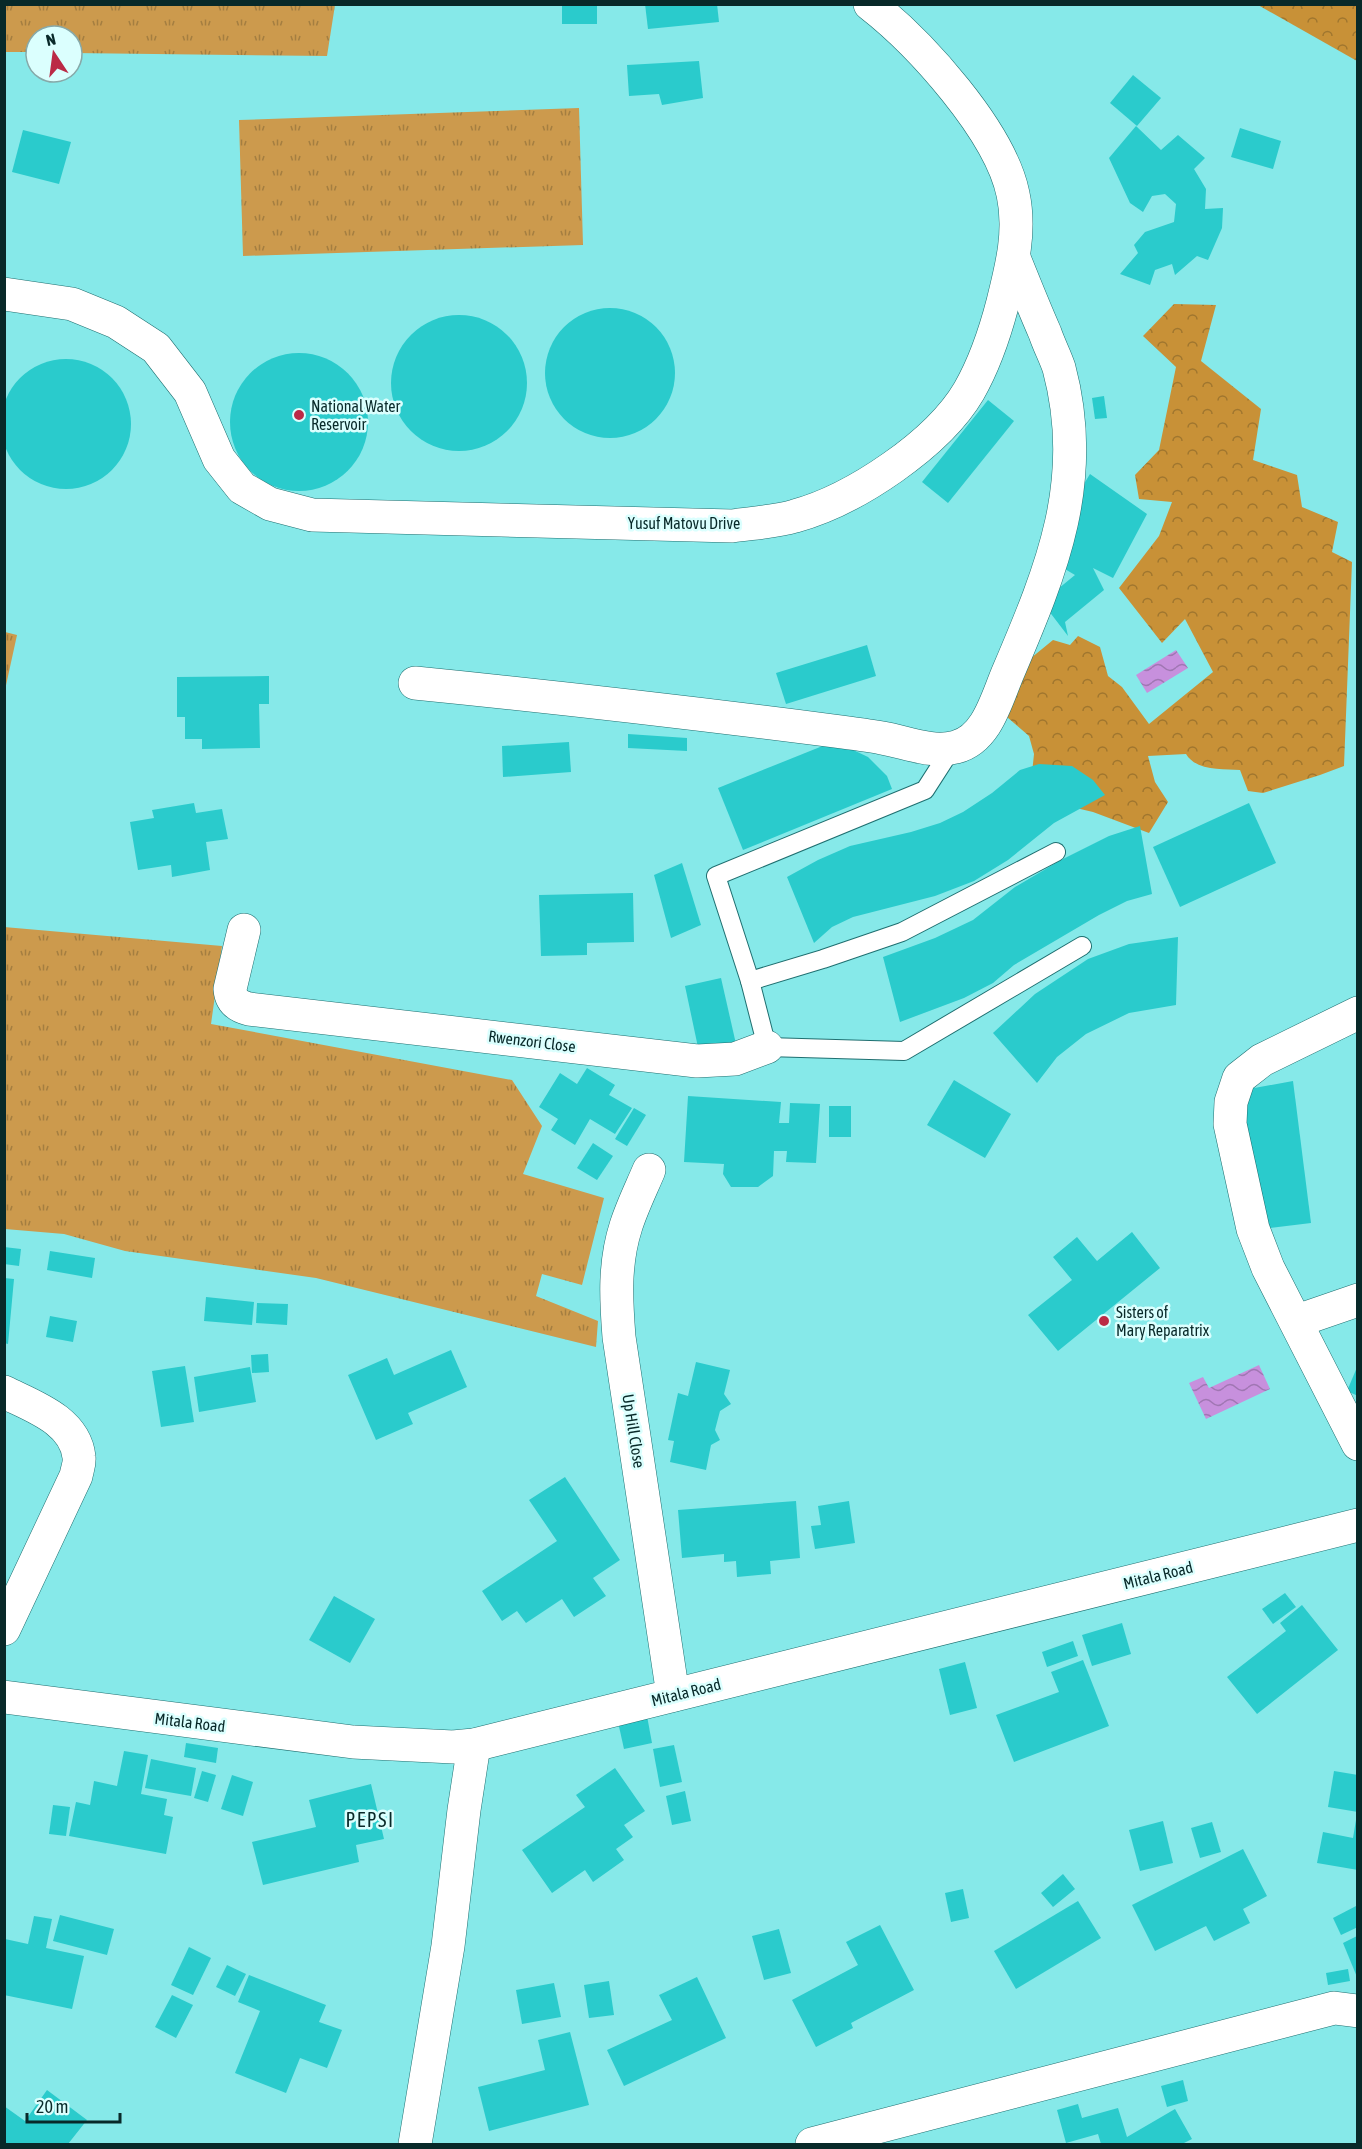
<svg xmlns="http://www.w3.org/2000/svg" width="1362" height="2149" viewBox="0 0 1362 2149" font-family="'Asap Condensed',sans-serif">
	<defs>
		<pattern id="grass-tufts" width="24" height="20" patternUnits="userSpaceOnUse" patternTransform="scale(1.5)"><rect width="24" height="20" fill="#cc9a4d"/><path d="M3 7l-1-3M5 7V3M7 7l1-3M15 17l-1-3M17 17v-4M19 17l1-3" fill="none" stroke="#a47e40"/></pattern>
		<pattern id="forest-crowns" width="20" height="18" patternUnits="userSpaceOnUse" patternTransform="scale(1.5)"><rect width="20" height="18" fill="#c89137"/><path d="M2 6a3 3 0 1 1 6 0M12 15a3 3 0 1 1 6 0" fill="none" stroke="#a0762e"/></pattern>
		<pattern id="water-waves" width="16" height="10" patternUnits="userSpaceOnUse" patternTransform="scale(1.5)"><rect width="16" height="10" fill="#c790dd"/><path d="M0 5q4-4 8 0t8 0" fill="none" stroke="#a076b3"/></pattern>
	</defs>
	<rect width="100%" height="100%" fill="#86e9e9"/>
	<g fill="url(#grass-tufts)">
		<path d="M5,4H335V5L327,56L72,53V36H36V52H5Z"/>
		<path d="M579,108L583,245L243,256L239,120Z"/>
		<path d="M5,632L17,635L5,690L4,632Z"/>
		<path d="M4,927L222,946L211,1024L512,1080L542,1126L523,1174L604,1198L582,1285L542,1274L536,1296L598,1321L596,1347L316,1278L125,1251L64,1234L5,1229Z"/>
	</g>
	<g fill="url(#forest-crowns)">
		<path d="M1258,5H1357V61Z"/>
		<path d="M1174,304L1216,305L1201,361L1261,409L1253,460L1297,475L1302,507L1338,522L1332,552L1352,562L1344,766L1320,775L1263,793L1248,791L1240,770C1223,769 1196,771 1186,754L1148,756L1155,782L1168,802L1149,833L1093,812L1042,800L1031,783L1034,754L1029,736L1007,717L1031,658L1053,640L1070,645L1078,636L1100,647L1108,676L1122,687L1149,724L1213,672L1185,619L1162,643L1119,588L1159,536L1172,502L1139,499L1135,475L1159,450L1176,367L1143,336Z"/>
	</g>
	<g fill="url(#water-waves)">
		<path d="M1176,650L1188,668L1147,693L1136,675Z"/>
		<path d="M1259,1365L1270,1389L1206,1419L1189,1383L1203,1377L1209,1388Z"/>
	</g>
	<g fill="#2acbcc">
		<rect x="562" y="4" width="35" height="20"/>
		<path d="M645,4H717L719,22L648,29Z"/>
		<path d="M699,61L703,98L662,105L659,94L629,96L627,65Z"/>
		<path d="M1133,75L1161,98L1137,126L1110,103Z"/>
		<path d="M1136,126L1161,150L1178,135L1205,158L1194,169L1206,189L1205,209L1223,208L1222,228L1208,260L1197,256L1175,275L1172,264L1155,270L1150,285L1120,274L1138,253L1134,245L1145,232L1174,222L1176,204L1165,194L1152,196L1143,212L1130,203L1109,158Z"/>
		<path d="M1240,128L1281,141L1273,169L1231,157Z"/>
		<path d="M23,130L71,142L59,184L12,172Z"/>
		<circle cx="610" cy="373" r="65"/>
		<circle cx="459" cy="383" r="68"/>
		<circle cx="299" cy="422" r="69"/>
		<circle cx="66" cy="424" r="65"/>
		<path d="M1104,396L1107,418L1095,419L1092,398Z"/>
		<path d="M988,400L1014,421L948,503L922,482Z"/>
		<path d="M1090,474L1147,514L1113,578L1093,568L1104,590L1065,622L1068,636L1042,602L1075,575L1053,562L1080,514L1071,505Z"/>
		<path d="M867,645L876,676L786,704L776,673Z"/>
		<path d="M269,676V704H259L260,748L202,749V739H185V717H177V677Z"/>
		<path d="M628,734L687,738V751L628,748Z"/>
		<path d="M569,742L571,772L503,777L502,746Z"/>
		<path d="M825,745L847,747L868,757L887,776L892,789L743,850L718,788Z"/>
		<path d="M1039,764L1072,766L1093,780L1105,795L1054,823L1008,860L974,881L935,896L853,917L832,927L814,943L787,877L818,860L850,846L911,832L940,823L963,812L992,793L1020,770Z"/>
		<path d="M194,803L196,813L222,809L228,839L206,842L210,870L172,877L171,865L138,870L130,822L154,818L152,810Z"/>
		<path d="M1249,803L1276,863L1180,907L1153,847Z"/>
		<path d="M1140,826L1152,894L1127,901L1099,915L1014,965L993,983L964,998L900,1022L883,957L935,938L973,920L1015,887L1061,860L1109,836Z"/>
		<path d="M682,863L701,925L671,938L654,875Z"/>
		<path d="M633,893L634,942L587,943V955L541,956L539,895Z"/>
		<path d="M1178,937L1176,1005L1129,1013L1086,1034L1057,1057L1037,1083L993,1033L1035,994L1088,959L1129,944Z"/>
		<path d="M721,978L736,1044L699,1052L685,986Z"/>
		<path d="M587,1068L615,1085L609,1095L632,1108L615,1134L590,1119L575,1145L551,1130L558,1119L539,1107L560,1073L577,1084Z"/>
		<path d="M954,1080L1011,1114L985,1158L927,1125Z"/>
		<path d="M1293,1081L1311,1223L1254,1230L1238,1091Z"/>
		<path d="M688,1096L781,1102L779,1123H789L790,1103L820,1104L816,1163L786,1162L787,1151H774L773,1176L758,1187H731L723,1174L724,1164L684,1162Z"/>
		<rect x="829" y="1106" width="22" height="31"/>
		<path d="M634,1108L646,1115L627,1146L615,1139Z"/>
		<path d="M593,1143L613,1156L597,1180L577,1168Z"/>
		<path d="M1132,1232L1160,1268L1058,1351L1028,1315L1072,1280L1053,1257L1077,1237L1097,1261Z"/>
		<path d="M4,1247L21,1249L19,1266L4,1264Z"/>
		<path d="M50,1251L95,1258L92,1278L47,1270Z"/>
		<path d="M4,1278L14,1279L8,1344L4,1343Z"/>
		<path d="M206,1297L254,1302L252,1325L204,1321Z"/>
		<path d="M257,1303L288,1304L287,1325L256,1323Z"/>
		<path d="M50,1316L77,1321L73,1342L46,1337Z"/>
		<path d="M451,1350L467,1387L408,1413L413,1424L376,1440L348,1375L387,1358L394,1375Z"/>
		<path d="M268,1354L269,1372L252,1373L251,1355Z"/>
		<path d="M696,1362L730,1370L724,1394L731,1404L720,1411L715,1430L720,1440L711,1445L706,1470L670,1462L674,1441L668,1440L678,1393L688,1396Z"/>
		<path d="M1358,1365V1396L1347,1391Z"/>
		<path d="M185,1366L194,1422L161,1427L152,1371Z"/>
		<path d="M250,1367L256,1402L199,1412L194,1377Z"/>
		<path d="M565,1477L620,1560L593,1578L606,1596L574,1617L562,1599L526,1623L517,1611L502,1621L482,1591L557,1541L529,1500Z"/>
		<path d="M796,1501L800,1558L770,1561L771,1574L737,1577L736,1561L724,1562V1554L682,1558L678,1510Z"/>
		<path d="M849,1501L855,1543L815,1549L811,1526L821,1525L818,1506Z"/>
		<path d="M1285,1593L1296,1607L1273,1624L1262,1609Z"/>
		<path d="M334,1596L375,1619L350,1663L309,1640Z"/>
		<path d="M1302,1605L1338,1650L1257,1714L1227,1677L1286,1631L1280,1623Z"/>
		<path d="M1122,1623L1131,1654L1092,1666L1082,1635Z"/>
		<path d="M1073,1641L1078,1656L1047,1667L1042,1652Z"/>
		<path d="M1083,1660L1109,1726L1014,1762L996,1715L1059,1692L1051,1672Z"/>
		<path d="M965,1662L977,1708L950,1715L939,1669Z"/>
		<path d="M647,1716L652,1743L624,1749L618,1722Z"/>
		<path d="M186,1743L218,1748L216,1763L184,1757Z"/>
		<path d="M674,1745L682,1782L660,1787L653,1749Z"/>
		<path d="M124,1751L148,1755L141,1794L167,1799L164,1815L173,1817L166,1854L69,1836L76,1802L90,1805L94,1781L117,1786Z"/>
		<path d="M151,1759L196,1768L191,1796L145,1788Z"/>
		<path d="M615,1768L645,1811L624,1825L633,1837L616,1849L624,1860L593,1882L585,1870L552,1893L522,1850L585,1807L576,1795Z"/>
		<path d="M202,1771L216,1775L208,1802L194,1798Z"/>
		<path d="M1334,1771L1358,1775V1812L1328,1807Z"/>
		<path d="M232,1775L253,1782L243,1816L221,1809Z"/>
		<path d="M371,1784L384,1839L356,1845L359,1862L263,1885L252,1842L316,1827L309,1800Z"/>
		<path d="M685,1791L691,1821L672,1825L666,1796Z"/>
		<path d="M53,1805L70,1807L66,1836L49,1834Z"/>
		<path d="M1356,1820L1358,1870L1317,1863L1323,1832L1353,1838Z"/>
		<path d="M1163,1821L1173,1863L1140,1871L1129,1830Z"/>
		<path d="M1212,1822L1221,1852L1200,1858L1191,1828Z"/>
		<path d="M1243,1849L1267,1896L1243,1909L1250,1923L1214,1941L1206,1926L1155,1951L1132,1905Z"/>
		<path d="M1063,1874L1075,1889L1053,1907L1041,1893Z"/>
		<path d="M963,1889L969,1918L951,1922L945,1893Z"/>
		<path d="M1078,1901L1101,1938L1016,1989L994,1951Z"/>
		<path d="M1358,1905V1927L1341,1935L1333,1918Z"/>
		<path d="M60,1915L114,1929L107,1955L53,1941Z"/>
		<path d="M34,1916L52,1919L46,1948L84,1956L72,2009L4,1995L5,1939L28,1944Z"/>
		<path d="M880,1925L914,1990L851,2023L853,2028L816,2047L792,2000L858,1965L846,1942Z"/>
		<path d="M779,1929L791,1973L764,1980L752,1936Z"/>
		<path d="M1357,1936V1977L1343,1943Z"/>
		<path d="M189,1947L211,1958L193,1995L171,1985Z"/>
		<path d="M227,1965L246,1974L235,1996L216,1987Z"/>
		<path d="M1348,1969L1350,1981L1328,1985L1326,1973Z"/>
		<path d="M249,1975L326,2005L319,2022L342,2030L327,2068L300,2058L286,2093L235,2073L260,2011L238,2002Z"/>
		<path d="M697,1977L726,2038L624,2086L607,2050L672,2020L659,1995Z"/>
		<path d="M609,1981L614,2015L589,2018L584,1985Z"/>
		<path d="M554,1983L561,2017L522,2024L516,1990Z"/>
		<path d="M172,1995L193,2005L176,2038L155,2027Z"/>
		<path d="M570,2032L589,2105L489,2131L478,2087L545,2070L538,2040Z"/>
		<path d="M1183,2080L1188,2101L1167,2107L1161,2086Z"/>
		<path d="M47,2090L87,2120L68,2144H4V2106L25,2121Z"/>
		<path d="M1078,2104L1082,2118L1118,2108L1127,2137L1175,2109L1192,2139L1182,2144H1101L1098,2134L1066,2143L1057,2110Z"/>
	</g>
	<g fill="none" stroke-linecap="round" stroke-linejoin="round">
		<defs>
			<g id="lane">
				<path d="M952,748L925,790L716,876L750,981L767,1047L904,1051L1082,946"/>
				<path d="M750,981L823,959L902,932L1056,852"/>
			</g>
			<g id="street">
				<path d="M4,294L72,304L116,322L156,348L190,392L219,459L242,488L270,504L312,515L732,526C752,523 775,522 795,516C854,500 938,444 969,391C985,363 995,333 1003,302C1012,266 1021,231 1013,194C1000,131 920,43 870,4"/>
				<path d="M415,683C555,697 694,713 834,731C850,733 866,735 882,738C906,742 932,754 956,747C988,739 997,697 1009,670C1052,569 1089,480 1059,368C1055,356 1049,345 1045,333C1034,308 1024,283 1014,258"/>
				<path d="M244,930L230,989C231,1001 237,1006 249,1009L697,1061L735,1059L767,1047"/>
				<path d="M1358,1013L1262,1060L1239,1078L1231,1102L1230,1124L1253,1229L1268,1268L1358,1444"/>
				<path d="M649,1170C641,1189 632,1207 626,1226C614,1263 616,1299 619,1337L673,1695"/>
				<path d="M1297,1321L1358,1300"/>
				<path d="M4,1392C32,1406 75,1420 79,1457C80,1463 77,1470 76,1476L4,1629"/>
				<path d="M4,1697L353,1742L453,1747L474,1745L1358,1525"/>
				<path d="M415,2144L448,1946L464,1810L474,1745"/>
				<path d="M812,2144L1334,2008L1358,2011"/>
			</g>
		</defs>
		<use href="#lane" stroke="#1f6f70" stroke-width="20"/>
		<use href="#street" stroke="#1f6f70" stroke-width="34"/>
		<use href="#lane" stroke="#fff" stroke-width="18"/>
		<use href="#street" stroke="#fff" stroke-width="33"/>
	</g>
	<g fill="#bb2a46" stroke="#dbfffe" stroke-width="2">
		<circle cx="299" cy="415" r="6"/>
		<circle cx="1104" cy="1321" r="6"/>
	</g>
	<g text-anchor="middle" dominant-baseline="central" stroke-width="5" stroke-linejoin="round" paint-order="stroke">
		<g font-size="16" fill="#082929" stroke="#dbfffe" text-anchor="start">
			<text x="311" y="406">National Water<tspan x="311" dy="18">Reservoir</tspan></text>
			<text x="1116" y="1312">Sisters of<tspan x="1116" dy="18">Mary Reparatrix</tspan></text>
		</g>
		<g font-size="16" fill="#082929" stroke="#dbfffe">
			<text x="684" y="523">Yusuf Matovu Drive</text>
			<text transform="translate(532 1041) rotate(7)">Rwenzori Close</text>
			<text transform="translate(634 1431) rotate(81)">Up Hill Close</text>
			<text transform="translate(1158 1575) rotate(-14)">Mitala Road</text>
			<text transform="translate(686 1692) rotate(-14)">Mitala Road</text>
			<text transform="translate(190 1722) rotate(7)">Mitala Road</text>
		</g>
		<g font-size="20" letter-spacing="1.5" fill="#082929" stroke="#dbfffe">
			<text x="370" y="1819">PEPSI</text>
		</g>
	</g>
	<rect width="1362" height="2149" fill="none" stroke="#082929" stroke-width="12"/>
	<g transform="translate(54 54) rotate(347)"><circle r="28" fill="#dbfffe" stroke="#87a9a9" stroke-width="1.5"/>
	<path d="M0-4.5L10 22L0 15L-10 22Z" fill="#bb2a46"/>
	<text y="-9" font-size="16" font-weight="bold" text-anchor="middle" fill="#082929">N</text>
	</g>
	<path d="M27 2113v9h93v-9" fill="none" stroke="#082929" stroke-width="3"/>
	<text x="36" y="2113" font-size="18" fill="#082929" stroke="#dbfffe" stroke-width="4.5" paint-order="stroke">20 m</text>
</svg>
